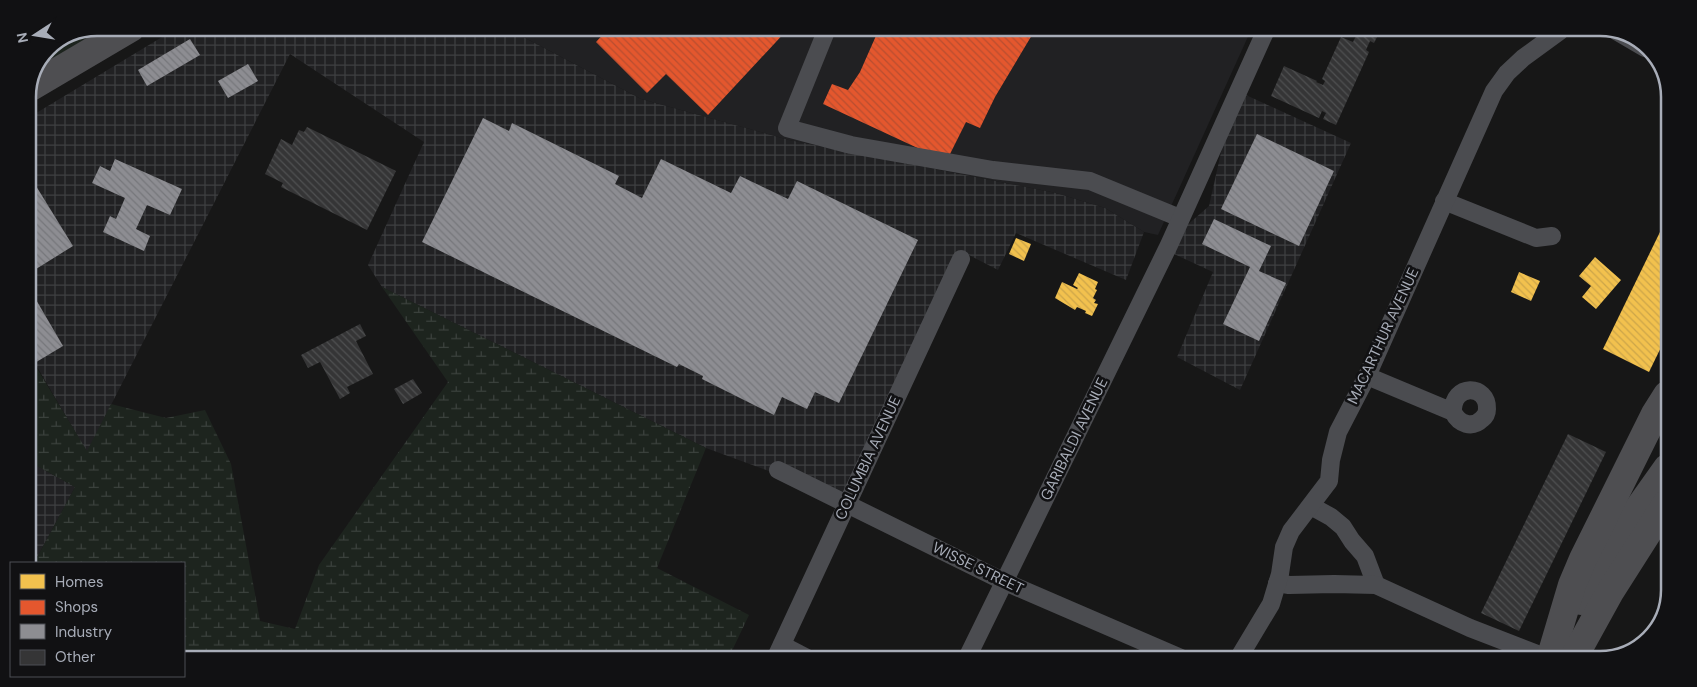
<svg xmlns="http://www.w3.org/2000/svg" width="1697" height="687" viewBox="0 0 1697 687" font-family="'DM Sans',sans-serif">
	<defs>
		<pattern id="industrial-grid" width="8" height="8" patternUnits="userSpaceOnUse" patternTransform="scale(1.25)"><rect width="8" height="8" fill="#212123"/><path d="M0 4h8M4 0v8" fill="none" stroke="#3e3f41"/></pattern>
		<pattern id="wetland-marsh" width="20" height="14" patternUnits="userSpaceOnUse" patternTransform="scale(1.25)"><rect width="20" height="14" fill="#1d241e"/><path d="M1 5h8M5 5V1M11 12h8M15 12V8" fill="none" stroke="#3b413d"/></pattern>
		<pattern id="homes-back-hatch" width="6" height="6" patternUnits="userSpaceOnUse" patternTransform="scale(1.25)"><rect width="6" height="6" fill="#f2c14e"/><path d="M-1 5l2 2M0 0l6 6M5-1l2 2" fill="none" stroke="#cca549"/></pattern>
		<pattern id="shops-back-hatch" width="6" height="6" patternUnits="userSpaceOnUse" patternTransform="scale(1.25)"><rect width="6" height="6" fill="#e4572e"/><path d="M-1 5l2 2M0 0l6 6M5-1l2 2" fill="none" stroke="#b84e30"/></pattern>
		<pattern id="industry-back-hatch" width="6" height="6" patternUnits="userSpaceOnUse" patternTransform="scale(1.25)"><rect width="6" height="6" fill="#8d8d92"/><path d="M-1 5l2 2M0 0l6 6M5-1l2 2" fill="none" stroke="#76777b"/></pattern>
		<pattern id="building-back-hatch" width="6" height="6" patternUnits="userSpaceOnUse" patternTransform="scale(1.25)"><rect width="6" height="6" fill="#353536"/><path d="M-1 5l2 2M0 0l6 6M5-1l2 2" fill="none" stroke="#4f5051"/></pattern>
	</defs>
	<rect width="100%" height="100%" fill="#171717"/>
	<path fill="#212123" d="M508,29L1251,30L1158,235L1144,232L1105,208L1056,193L789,140L641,99Z"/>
	<g fill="url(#industrial-grid)">
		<path d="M177,28L508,29L641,99L789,140L1056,193L1105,208L1144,232L1126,280L1016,233L998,270L965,253L845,499L706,448L382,287L368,265L424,142L290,54L87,452L36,365L28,370V118Z"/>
		<path d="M1235,90L1351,143L1240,390L1177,357L1213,272L1161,248L1209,206Z"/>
		<path d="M28,461L75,487L34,563H28Z"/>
	</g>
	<path fill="#1d241e" d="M98,28H105L40,66L48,48Z"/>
	<path fill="url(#wetland-marsh)" d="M382,287L706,448L657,568L749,615L729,657L184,656V563H34L75,487L28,461V370L35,365L87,451L111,404L166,418L205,410L231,464L260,621L295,629L319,565L448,382Z"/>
	<g fill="url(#homes-back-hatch)">
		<path d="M1660,232L1668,236V333L1649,372L1603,349Z"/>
		<path d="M1016,238L1031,244L1024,261L1009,254Z"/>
		<path d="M1595,257L1621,280L1596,309L1582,297L1591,286L1579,276Z"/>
		<path d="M1519,272L1540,281L1531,301L1511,292Z"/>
		<path d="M1079,273L1098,282L1095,289L1097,290L1093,298L1096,300L1094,303L1098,304L1092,316L1085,313L1086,311L1077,307L1075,310L1055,298L1062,282L1077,289L1078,288L1073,285Z"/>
	</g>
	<g fill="url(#shops-back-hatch)">
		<path d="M608,29H788L708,115L666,74L647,93L596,42Z"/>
		<path d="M879,29L1035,30L995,97L980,128L966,122L950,154L924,151L823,104L832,84L848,90L860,72Z"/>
	</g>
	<g fill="url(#industry-back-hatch)">
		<path d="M190,39L200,55L147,86L138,70Z"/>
		<path d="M248,64L258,81L228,98L218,81Z"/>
		<path d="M483,118L509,131L512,123L619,176L615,184L642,198L661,159L731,193L740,176L788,199L797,181L918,240L839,403L815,392L807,409L782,397L774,415L702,379L703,376L679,364L677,367L422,242Z"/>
		<path d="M1257,134L1334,171L1299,246L1221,209Z"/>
		<path d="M115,159L182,189L170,215L147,205L136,229L150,236L144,251L103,232L110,216L116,219L125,198L92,183L100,166L110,171Z"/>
		<path d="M28,173L73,246L28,274Z"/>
		<path d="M1214,219L1271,246L1259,271L1286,283L1259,341L1223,324L1250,267L1202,244Z"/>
		<path d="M28,286L63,346L28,367Z"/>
	</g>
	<g fill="url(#building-back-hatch)">
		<path d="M1349,31H1380L1374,43L1370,41L1366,50L1369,52L1336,125L1323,119L1326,113L1322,111L1319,118L1271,96L1284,66L1317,81L1316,82L1323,85L1325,81L1322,79L1341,37L1353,42L1357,34Z"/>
		<path d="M307,127L396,171L367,230L281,187L283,183L265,174L281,139L292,145L299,130L304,132Z"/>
		<path d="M360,324L366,336L356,341L373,374L347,387L350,393L340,399L320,362L308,368L301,355Z"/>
		<path d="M413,379L422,393L403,404L394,389Z"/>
		<path d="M1568,434L1606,452L1519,631L1481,613Z"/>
	</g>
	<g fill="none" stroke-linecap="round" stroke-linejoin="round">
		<g stroke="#4b4c50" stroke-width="18">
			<path d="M827,29L787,128L851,145L993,170L1090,181L1180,218"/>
			<path d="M1616,31L1645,48"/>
			<path d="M1444,201L1536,238L1552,236"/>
			<path d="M1367,376L1453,412C1459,424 1472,429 1482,419C1486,416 1487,413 1487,409C1488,384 1452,383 1453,412"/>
			<path d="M778,470L1005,582L1181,658"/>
			<path d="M1311,506L1331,517L1343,527L1352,541L1365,556L1376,585"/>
			<path d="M1277,583L1289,585L1334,584L1376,585L1470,628L1550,659"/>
			<path d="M782,645L807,658"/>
			<path d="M776,657L961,259"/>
			<path d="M967,658L1169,245L1266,30"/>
			<path d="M1238,659L1271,604L1280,574L1284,547L1291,531L1329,481L1331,460L1338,432L1367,376L1494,91L1507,73L1523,58L1560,31"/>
		</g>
		<g stroke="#4e4e51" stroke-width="28">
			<path d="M31,87L131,28"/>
			<path d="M1581,601L1628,523L1667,468"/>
			<path d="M1550,659L1572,585L1583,559L1655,414L1667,395"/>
			<path d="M1573,659L1610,592L1666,504"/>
		</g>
	</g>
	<g text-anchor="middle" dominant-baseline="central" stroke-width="5" stroke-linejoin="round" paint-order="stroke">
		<g font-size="15" fill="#a8adb8" stroke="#111113">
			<text transform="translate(1383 336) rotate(-65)">MACARTHUR AVENUE</text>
			<text transform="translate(1074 439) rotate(-64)">GARIBALDI AVENUE</text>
			<text transform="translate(868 458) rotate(-65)">COLUMBIA AVENUE</text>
			<text transform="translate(978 568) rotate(26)">WISSE STREET</text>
		</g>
	</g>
	<path d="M0 0H1697V687H0ZM97 36H1600A61 61 0 0 1 1661 97V590A61 61 0 0 1 1600 651H97A61 61 0 0 1 36 590V97A61 61 0 0 1 97 36Z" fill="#111113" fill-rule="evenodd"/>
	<path fill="none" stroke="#a8adb8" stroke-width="2.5" d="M97 36H1600A61 61 0 0 1 1661 97V590A61 61 0 0 1 1600 651H97A61 61 0 0 1 36 590V97A61 61 0 0 1 97 36Z"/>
	<rect x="10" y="562" width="175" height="115" fill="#111113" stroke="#4d4f55"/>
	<rect x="20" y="574" width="25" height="15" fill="#f2c14e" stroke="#4d4f55"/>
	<text x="55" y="587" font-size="15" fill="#a8adb8">Homes</text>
	<rect x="20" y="600" width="25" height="15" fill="#e4572e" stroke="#4d4f55"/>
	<text x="55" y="612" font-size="15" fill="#a8adb8">Shops</text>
	<rect x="20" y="624" width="25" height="15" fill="#8d8d92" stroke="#4d4f55"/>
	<text x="55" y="637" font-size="15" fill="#a8adb8">Industry</text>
	<rect x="20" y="650" width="25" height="15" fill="#353536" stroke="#4d4f55"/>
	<text x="55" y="662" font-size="15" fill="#a8adb8">Other</text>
	<g transform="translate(35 35) rotate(258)" stroke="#111113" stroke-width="4" paint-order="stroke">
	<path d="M0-4L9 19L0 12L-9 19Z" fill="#a8adb8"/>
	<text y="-8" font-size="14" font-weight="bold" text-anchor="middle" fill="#a8adb8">N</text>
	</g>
</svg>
